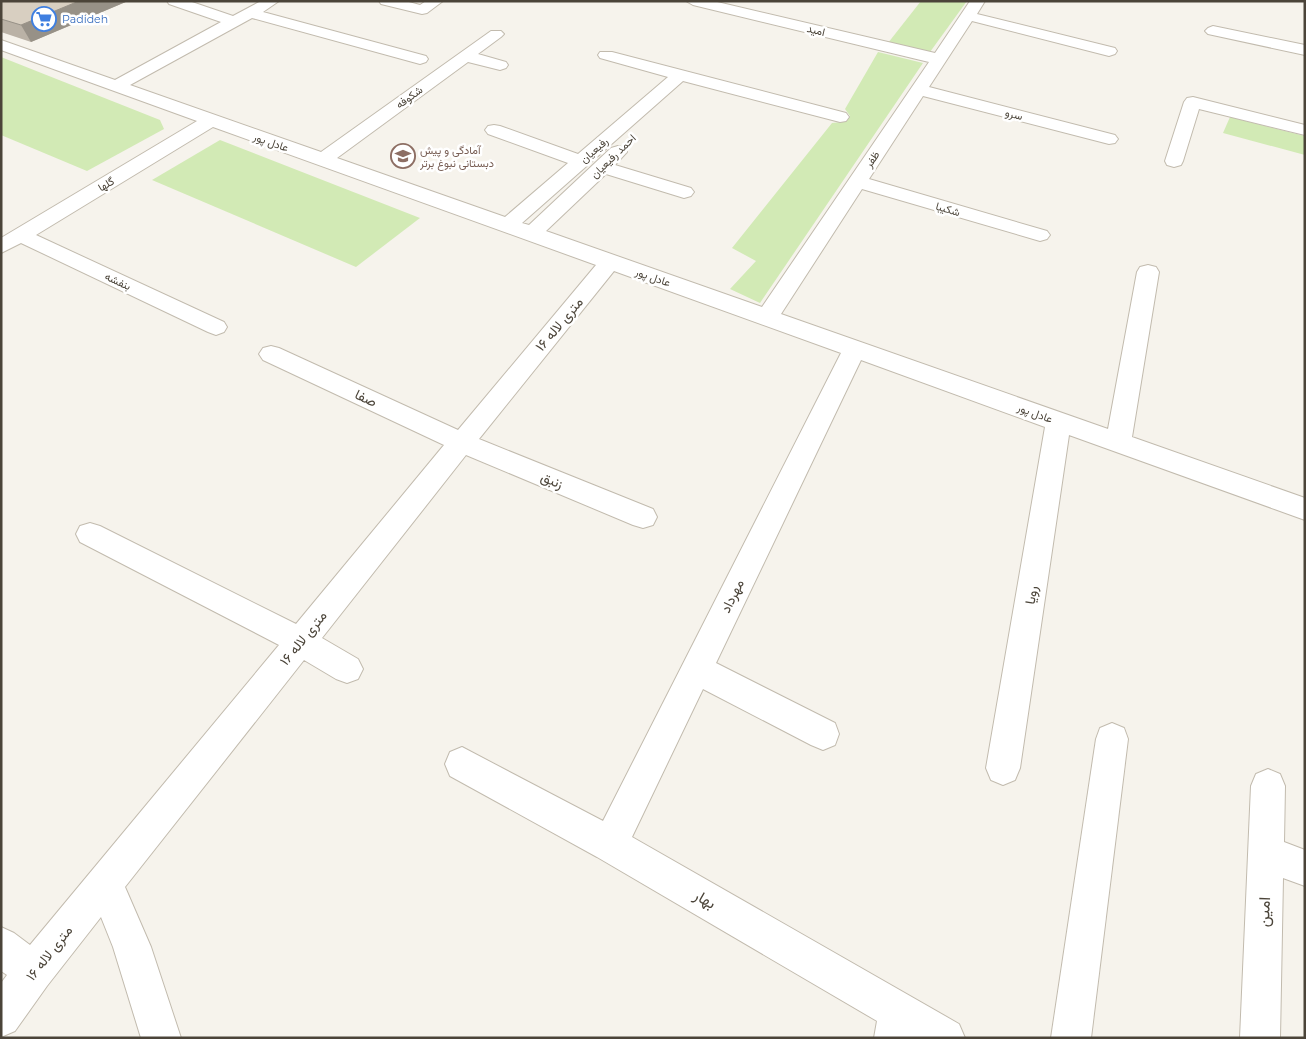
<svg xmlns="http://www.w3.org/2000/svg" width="1306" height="1039" viewBox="0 0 1306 1039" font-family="Montserrat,Vazirmatn,sans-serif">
	<rect width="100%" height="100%" fill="#f6f3ec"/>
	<g fill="#d2eab5">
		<path d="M921,1H967L930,52L888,43Z"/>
		<path d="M878,52L923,63L760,303L730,289L756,261L732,248L832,123L841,122L850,116L845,109Z"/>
		<path d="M1,57L160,120L164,129L87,171L1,135Z"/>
		<path d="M1230,117L1305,136V155L1223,133Z"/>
		<path d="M220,140L420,218L356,267L152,180Z"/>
	</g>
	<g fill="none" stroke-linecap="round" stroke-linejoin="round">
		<defs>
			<g id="minor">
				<path d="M167,1H189L233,16L261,1H279L263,12L426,56L428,59L426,62L420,64L252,18L130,85L321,152L491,31H501L504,34L501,37L478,54L506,62L508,65L506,68L500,70L468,62L337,158L505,217L568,163L488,134L485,130L488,126L494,125L500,126L578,154L668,77L600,58L598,55L600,52H612L846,113L849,117L846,121L840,122L683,81L522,223L529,225L611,148L618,146L625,148L627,152L615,165L691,188L694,192L691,196L684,198L606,174L546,231L762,307L929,62L693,5L686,1H713L935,53L970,1H985L977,14L1115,48L1117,51L1115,54L1109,56L972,21L929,87L1115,135L1118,139L1115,143L1109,144L923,96L869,179L1047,231L1050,235L1047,239L1040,241L862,189L781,314L1108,429L1137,272L1140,267L1148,265L1156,267L1159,272L1132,437L1305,498V520L1069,435L1020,768L1015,780L1003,785L991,780L986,768L1045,427L861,360L716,663L835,723L839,734L835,745L823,750L811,745L703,689L632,837L959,1024L965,1038H874L877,1021L597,857L450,776L445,764L450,752L462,747L603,821L841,353L614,271L479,439L653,509L657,517L653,525L643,528L633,525L466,455L322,638L358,659L363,669L358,679L347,683L336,679L304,660L125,887L151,947L181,1038H141L113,947L101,917L47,986L15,1031L1,1037V983L7,975L1,971V927L14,933L30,945L279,645L80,542L76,534L80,526L90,523L100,526L296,624L444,445L263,360L259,354L263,348L271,346L279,348L458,430L596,265L213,127L36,235L224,322L227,327L224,332L216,335L208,332L21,243L1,253V238L197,121L1,50V40L115,80L221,22L169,4Z"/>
				<path d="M379,1H405L420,5L426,1H443L427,13L422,14L381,4Z"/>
				<path d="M1213,26L1305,45V55L1208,34L1205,31L1208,28Z"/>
				<path d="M1193,97L1305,125V135L1199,109L1183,161L1181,165L1174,167L1167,165L1165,161L1184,102L1187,98Z"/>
				<path d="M1112,723L1124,728L1128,739L1091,1038H1051L1096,739L1100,728Z"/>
				<path d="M1268,769L1280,774L1285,786L1284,842L1305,850V886L1283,878L1280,1038H1240L1251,786L1256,774Z"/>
			</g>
		</defs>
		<use href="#minor" stroke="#c2bbae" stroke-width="2"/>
		<use href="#minor" fill="#fff" fill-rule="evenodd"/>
	</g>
	<path fill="#bab2a6" d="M1,1H128L31,42L1,32Z"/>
	<path fill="#979187" d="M79,1H128L31,42L21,25Z"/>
	<path fill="#d8cfc1" stroke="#979187" d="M1,1H79L21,25L1,19Z"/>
	<defs>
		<symbol id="supermarket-ring" viewBox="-11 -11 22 22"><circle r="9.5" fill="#fff" stroke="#3f7fe0" stroke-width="1.5"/><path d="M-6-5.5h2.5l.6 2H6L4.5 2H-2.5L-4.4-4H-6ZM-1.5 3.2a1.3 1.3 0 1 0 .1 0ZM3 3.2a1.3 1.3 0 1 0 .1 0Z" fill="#3f7fe0"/></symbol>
		<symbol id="school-ring" viewBox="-11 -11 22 22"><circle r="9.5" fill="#fff" stroke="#8d6e63" stroke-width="1.5"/><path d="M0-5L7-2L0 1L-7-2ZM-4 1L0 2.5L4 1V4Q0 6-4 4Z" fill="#8d6e63"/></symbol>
	</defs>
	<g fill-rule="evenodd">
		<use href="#supermarket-ring" x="30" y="5" width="28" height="28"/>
		<use href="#school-ring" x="389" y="142" width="28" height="28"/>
	</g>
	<g text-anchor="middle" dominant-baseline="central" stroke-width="5" stroke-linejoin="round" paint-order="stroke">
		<g font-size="11" fill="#366cbe" stroke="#fff" text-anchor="start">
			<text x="62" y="19">Padideh</text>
		</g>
		<g font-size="11" fill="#4b4439" stroke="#fff">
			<text transform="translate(816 30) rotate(13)">امید</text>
			<text transform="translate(409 97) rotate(-36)">شکوفه</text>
			<text transform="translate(1014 114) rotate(14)">سرو</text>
			<text transform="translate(271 142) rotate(19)">عادل پور</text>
			<text transform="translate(594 150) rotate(-41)">رفیعیان</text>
			<text transform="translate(613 156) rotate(-44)">احمد رفیعیان</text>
			<text transform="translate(872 159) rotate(-56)">ظفر</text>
			<text transform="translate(106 184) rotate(-31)">گلها</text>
			<text transform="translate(948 209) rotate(16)">شکیبا</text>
			<text transform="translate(653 277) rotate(19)">عادل پور</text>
			<text transform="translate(118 281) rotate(25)">بنفشه</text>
			<text transform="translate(1035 413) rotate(20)">عادل پور</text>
		</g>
		<g font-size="11" fill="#785e54" stroke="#fff" text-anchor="start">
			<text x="420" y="150">آمادگی و پیش<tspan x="420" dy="13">دبستانی نبوغ برتر</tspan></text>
		</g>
		<g font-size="14" fill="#4b4439" stroke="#fff">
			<text transform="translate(559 324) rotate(-50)">۱۶ متری لاله</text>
			<text transform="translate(366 398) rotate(25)">صفا</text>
			<text transform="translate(552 480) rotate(23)">زنبق</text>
			<text transform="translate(1031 595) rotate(-81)">رویا</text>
			<text transform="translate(732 596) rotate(-64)">مهرداد</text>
			<text transform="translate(303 638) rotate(-51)">۱۶ متری لاله</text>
			<text transform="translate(49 953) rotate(-52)">۱۶ متری لاله</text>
		</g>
		<g font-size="16" fill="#4b4439" stroke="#fff">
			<text transform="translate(705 899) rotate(30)">بهار</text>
			<text transform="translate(1264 912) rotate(-88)">امین</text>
		</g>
	</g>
	<rect width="1306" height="1039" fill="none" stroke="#4b4439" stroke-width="5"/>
</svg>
